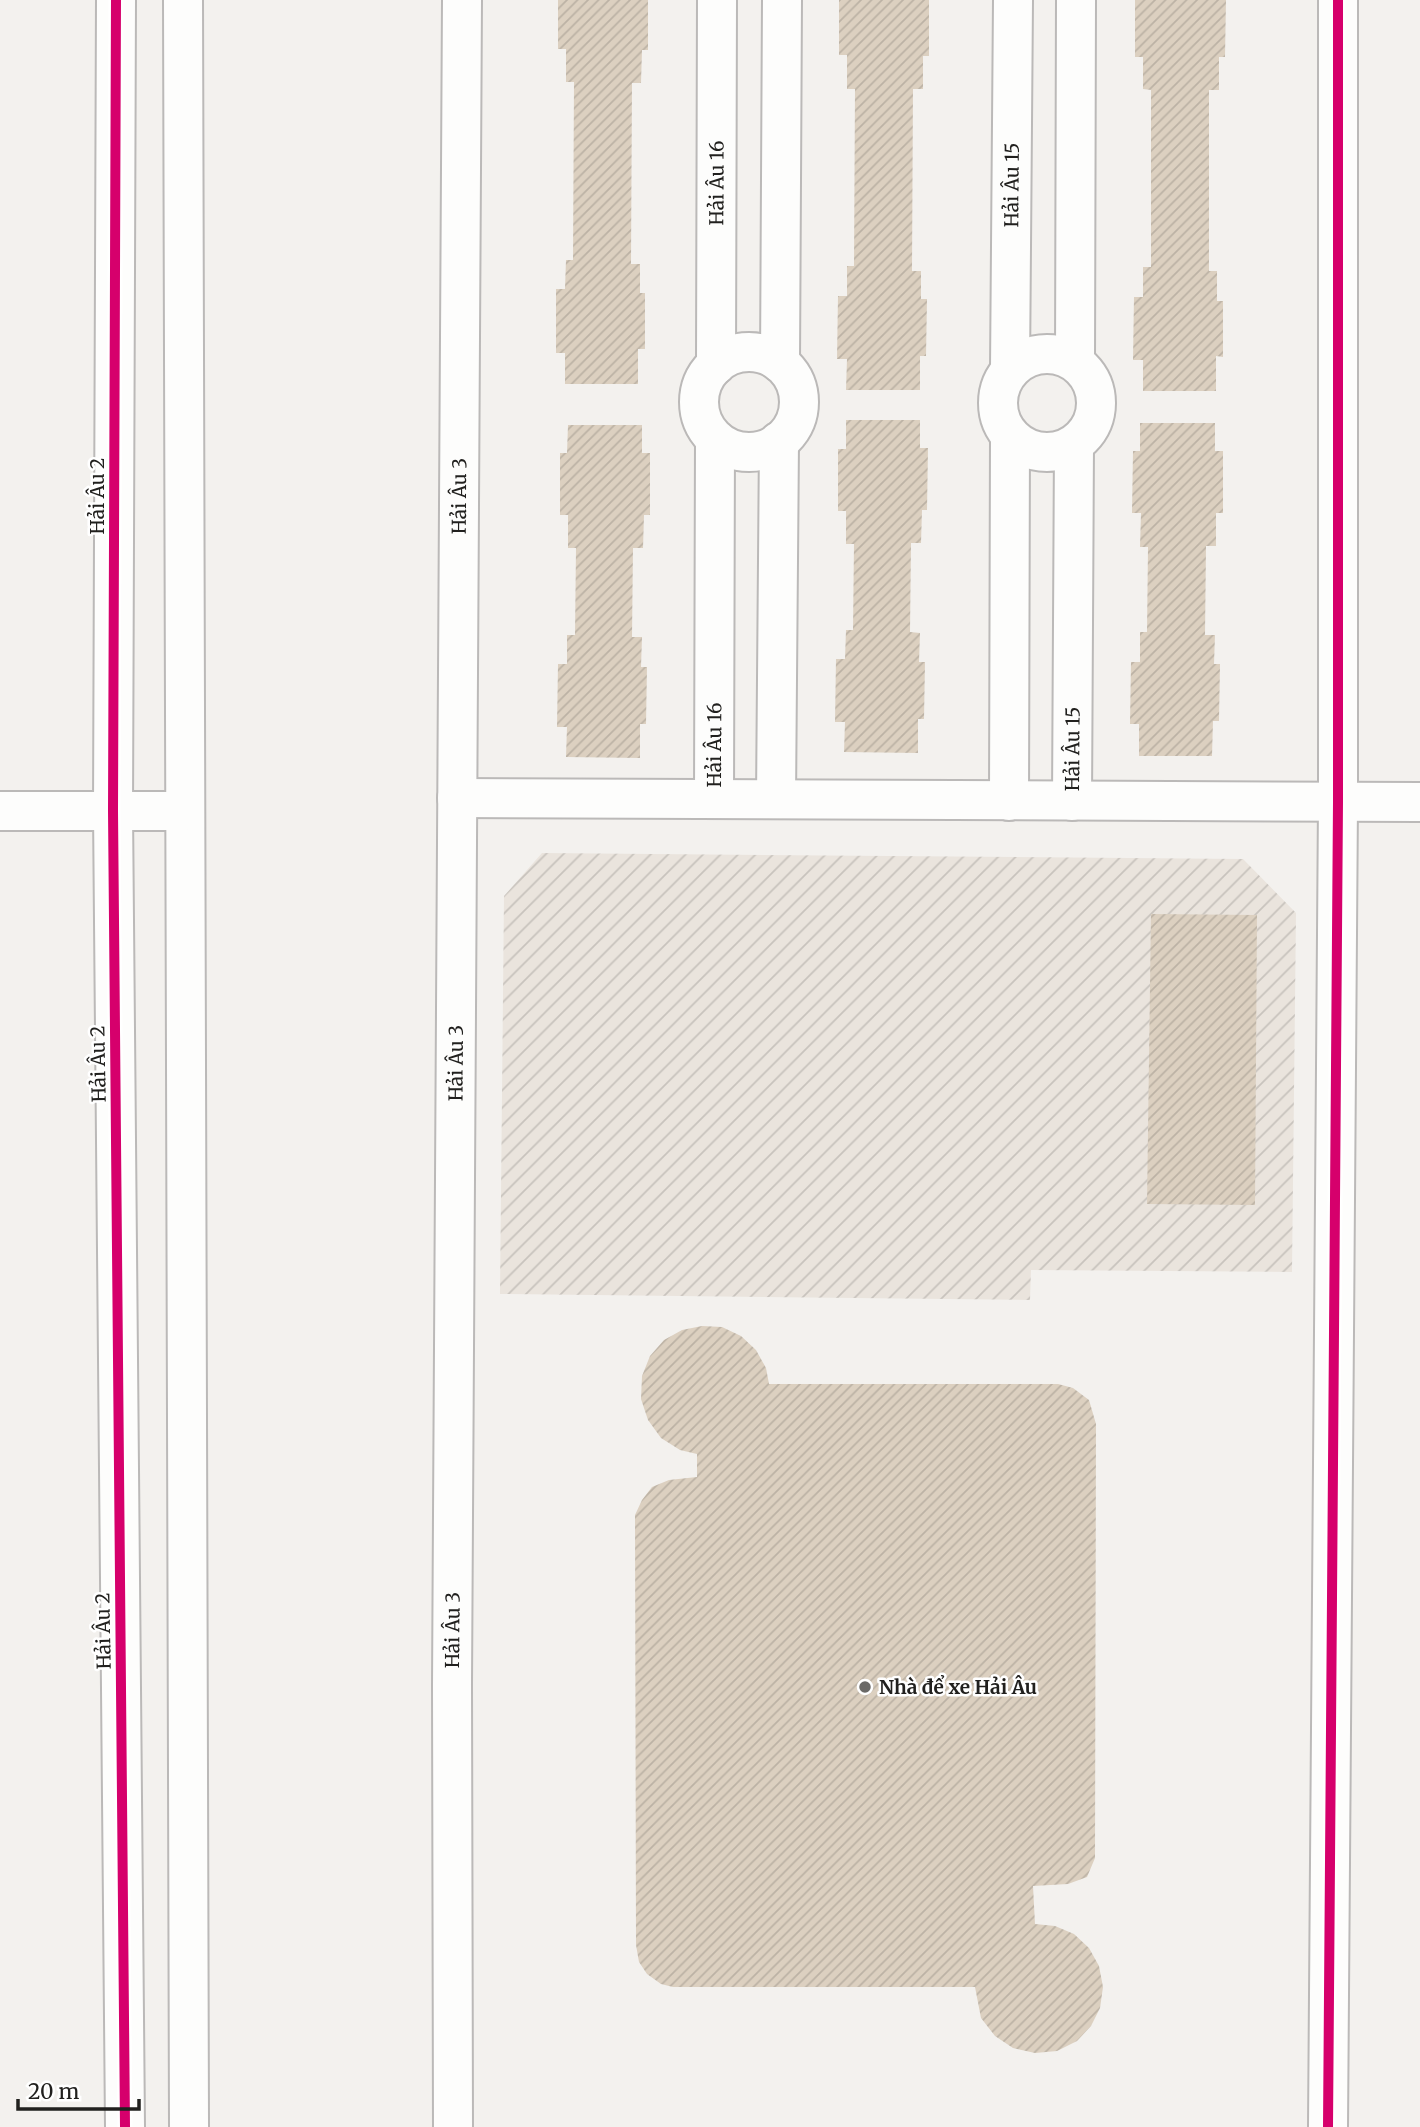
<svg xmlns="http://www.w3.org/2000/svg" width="1420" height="2127" viewBox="0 0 1420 2127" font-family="Merriweather,serif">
	<defs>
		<pattern id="industrial-furrows" width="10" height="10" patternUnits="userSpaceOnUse" patternTransform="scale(1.75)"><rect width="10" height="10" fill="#eae4dd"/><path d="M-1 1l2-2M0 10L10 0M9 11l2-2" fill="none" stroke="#c8c3bd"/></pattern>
		<pattern id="building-hatch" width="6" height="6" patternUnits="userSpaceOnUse" patternTransform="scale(1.75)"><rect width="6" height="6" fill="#dcd0c0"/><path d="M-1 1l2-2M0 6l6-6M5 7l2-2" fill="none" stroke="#bcb2a5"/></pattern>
	</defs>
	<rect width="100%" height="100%" fill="#f3f1ee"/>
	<path fill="url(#industrial-furrows)" d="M542,853L1243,859L1296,913L1292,1272L1031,1270L1030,1300L500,1294L504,896Z"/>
	<g fill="url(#building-hatch)">
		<path d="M558,0H648V50H642L641,83H632L631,264H640V293H645V349H638V384H565V353H556V289H565L566,260H573L574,82H566V49H558Z"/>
		<path d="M839,0H929V56H923V89H913L912,271H921V299H927L926,356H920V390H846L847,359H837L838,296H847V266H854L855,89H847V55H839Z"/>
		<path d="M1135,0H1226L1225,57H1219V90H1209V271H1217V301H1223V357L1216,356V391H1143V360H1133L1134,297H1143V267H1151V90L1143,89V57H1135Z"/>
		<path d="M846,420H920V448H928L927,510H922L921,543H911L910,632L920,633L919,662H925L924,719H918V753L844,752L845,722H835L836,659H845L846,630H853L854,544H846V511H838V449H846Z"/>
		<path d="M1140,423H1215V451H1223V513H1216V546H1206L1205,635H1215L1214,664H1220L1219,721H1213L1212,756H1139V724H1130L1131,662H1140V632H1147L1148,547H1140L1141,513H1132L1133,451H1140Z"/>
		<path d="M568,425H642V453H650V515H644L643,548H633L632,637H642L641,667H647L646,724H640V758L566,757L567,727H557L558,664H567V635H575L576,548H568V515H560V453H567Z"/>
		<path d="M1151,914L1257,915L1255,1205L1147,1204Z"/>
		<path d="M702,1326L722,1327L741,1336L756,1350L766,1368L769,1384H1058L1073,1388L1089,1400L1096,1424L1095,1858L1087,1877L1068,1884L1033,1886L1035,1924L1055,1926L1074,1934L1089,1948L1099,1966L1103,1987L1100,2008L1091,2026L1077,2041L1057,2051L1035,2053L1013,2048L995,2036L981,2018L975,1987H673L661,1984L647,1974L639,1962L636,1945L635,1515L642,1500L652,1487L669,1480L697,1477V1454L680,1450L661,1438L648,1420L641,1399L642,1376L650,1356L664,1340L682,1330Z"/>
	</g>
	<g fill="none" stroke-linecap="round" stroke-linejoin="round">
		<defs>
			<g id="minor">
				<path d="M116,0L113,811L125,2127"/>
				<path d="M183,0L189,2127"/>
				<circle cx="749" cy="402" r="50"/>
				<circle cx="1047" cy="403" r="49"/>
				<path d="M1075,361L1076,0"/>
				<path d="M780,363L782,0"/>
				<path id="s1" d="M716,365L717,0"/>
				<path id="s2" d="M1010,369L1013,0"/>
				<path d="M457,798L1420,802"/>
				<path id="s3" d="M714,799L715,439"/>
				<path d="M776,799L779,441"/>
				<path d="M1009,801L1010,436"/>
				<path id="s4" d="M1072,801L1074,445"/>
				<path d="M0,811H185"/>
				<path id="s5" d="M453,2127L452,1685L462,0"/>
				<path d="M1328,2127L1338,802V0"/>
			</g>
		</defs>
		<use href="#minor" stroke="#bbb9b8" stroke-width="42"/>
		<use href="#minor" stroke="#fdfdfc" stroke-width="38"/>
		<defs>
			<g id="cycleway">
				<path d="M116,0L113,811L125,2127"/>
				<path d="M1328,2127L1338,802V0"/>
			</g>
		</defs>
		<use href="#cycleway" stroke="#fff" stroke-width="15"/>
		<use href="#cycleway" stroke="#d6006c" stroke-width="10"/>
	</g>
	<circle fill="#6a6967" stroke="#fff" stroke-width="2.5" cx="865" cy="1687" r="7"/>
	<g text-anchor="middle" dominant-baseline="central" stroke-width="5" stroke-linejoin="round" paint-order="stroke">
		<g font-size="19" fill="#21201e" stroke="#fff">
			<text stroke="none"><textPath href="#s1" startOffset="182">Hải Âu 16</textPath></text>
			<text stroke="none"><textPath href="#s2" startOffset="184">Hải Âu 15</textPath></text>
			<text transform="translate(97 496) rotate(-90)">Hải Âu 2</text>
			<text stroke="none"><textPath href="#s5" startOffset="1631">Hải Âu 3</textPath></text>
			<text stroke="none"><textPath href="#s3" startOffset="54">Hải Âu 16</textPath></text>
			<text stroke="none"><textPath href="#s4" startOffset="52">Hải Âu 15</textPath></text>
			<text stroke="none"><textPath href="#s5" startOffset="1064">Hải Âu 3</textPath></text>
			<text transform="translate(98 1064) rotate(-91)">Hải Âu 2</text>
			<text stroke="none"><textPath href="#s5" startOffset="497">Hải Âu 3</textPath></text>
			<text transform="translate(103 1631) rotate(-91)">Hải Âu 2</text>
		</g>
		<g font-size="19" font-weight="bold" fill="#21201e" stroke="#fff" text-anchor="start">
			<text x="879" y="1687">Nhà để xe Hải Âu</text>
		</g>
	</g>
	<path d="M18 2099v10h121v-10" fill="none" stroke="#21201e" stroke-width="3.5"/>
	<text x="28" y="2099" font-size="21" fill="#21201e" stroke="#ffffff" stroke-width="5" paint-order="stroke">20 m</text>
</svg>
